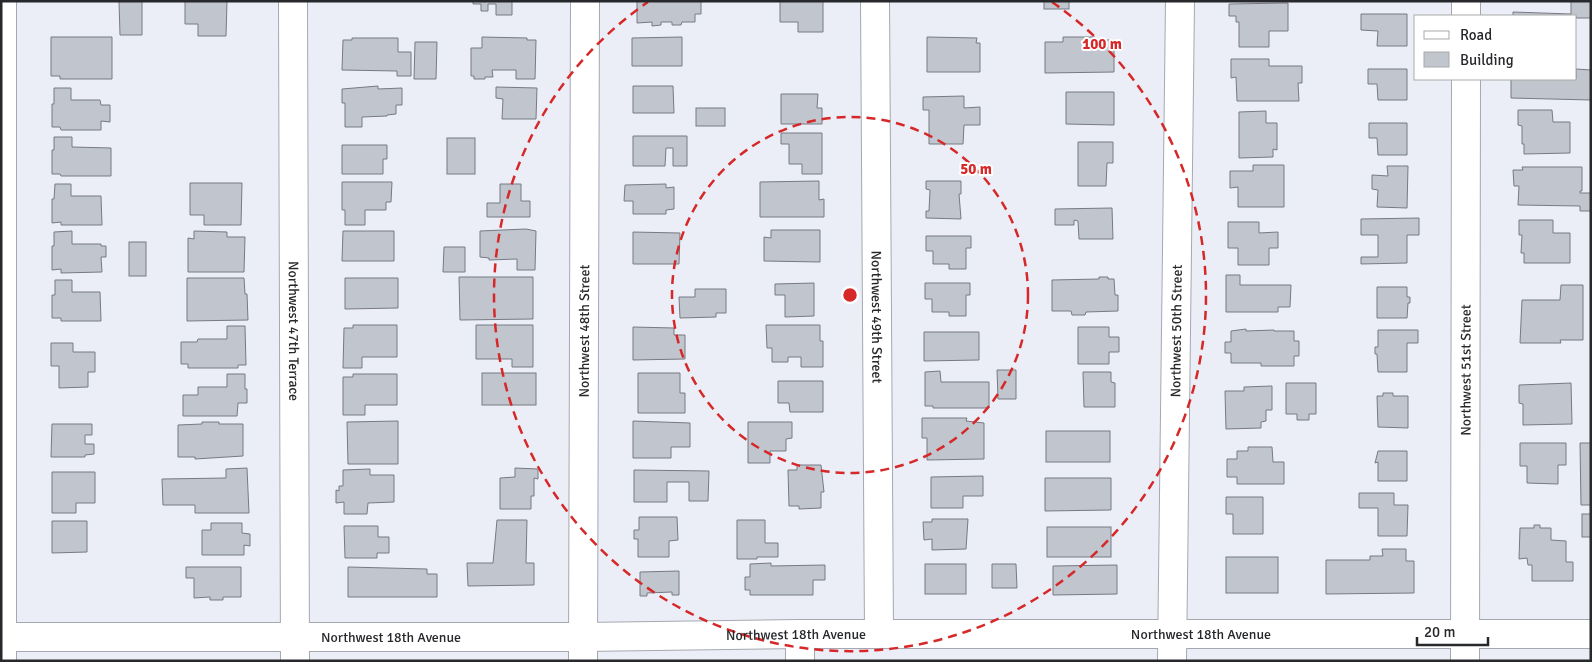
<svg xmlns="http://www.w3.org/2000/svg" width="1592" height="662" viewBox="0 0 1592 662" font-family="Signika,sans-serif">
	<rect width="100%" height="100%" fill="#ebeef6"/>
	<g fill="#c1c5cd" stroke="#777a82">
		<path d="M119,1H142V35H120Z"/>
		<path d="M185,1H227L226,36H198V24H185Z"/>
		<path d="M473,1H512V15H496V4H488V11H481V4H473Z"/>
		<path d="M637,1H701V14H695V22H682L681,25H672V22H661V25L652,26V22L637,23Z"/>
		<path d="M780,1H823V32H798V22H780Z"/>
		<rect x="1044" y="1" width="25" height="8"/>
		<path d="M1571,1H1591V18H1576V16H1513V12L1571,14Z"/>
		<path d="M1288,3V31H1269V47H1239V22H1236V16H1229V4Z"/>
		<path d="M1361,14H1407V46H1377L1378,31L1361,30Z"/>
		<path d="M51,37H112V79H60V76H51Z"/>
		<path d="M482,37L527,38V40H536L535,79H516V70H492L493,77H485V79H474V76H471V48H482Z"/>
		<path d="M682,37V66H632V38Z"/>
		<path d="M927,37L977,38L976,43H980V72H927Z"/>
		<path d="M1063,37H1095V40H1114V72L1045,73V42H1063Z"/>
		<path d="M352,38H398V52H411V76H397V71L342,70L343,40H352Z"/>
		<path d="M415,42H437L436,79H414Z"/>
		<path d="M1231,59H1269V66H1302V83H1298L1299,101H1237L1236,77L1231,78Z"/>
		<path d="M1368,69H1407V100H1378L1377,84H1368Z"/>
		<path d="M1576,69L1591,70V100L1511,98V79H1576Z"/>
		<path d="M378,86V89L402,88V105H396V114L387,115V116L362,117V127H345V103H342V89Z"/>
		<path d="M633,86H673L674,113H633Z"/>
		<path d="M496,87L537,88L536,119H502L503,99L496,98Z"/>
		<path d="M54,88H71V100H100L101,105H110V122L101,121V130H61L60,127H52V104H54Z"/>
		<path d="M1066,92H1114V125L1066,124Z"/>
		<path d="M781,94H818L817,108H822V124H781Z"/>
		<path d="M964,96V108L980,107V125H964L963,144H929V110H923V97Z"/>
		<rect x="696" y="108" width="29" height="18"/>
		<path d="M1518,110H1552L1553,122H1570V153L1524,154V144H1522V126L1518,125Z"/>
		<path d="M1266,111V123H1277V150L1273,149V157L1239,158V112Z"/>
		<path d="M1369,123H1407V155H1378L1377,138H1369Z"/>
		<path d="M781,133H822V174H802V164H789V144H781Z"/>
		<path d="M633,136H687V166H673V148H666L665,166H633Z"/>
		<path d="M54,137H72V147L111,148V176H61L60,174H52V150H54Z"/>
		<rect x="447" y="138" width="28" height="36"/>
		<path d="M1078,142H1113V163H1107L1106,186H1078Z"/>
		<path d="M342,145H387V159H383V174H342Z"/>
		<path d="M1253,165H1284V207H1238V187L1230,188V171H1253Z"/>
		<path d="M1387,166H1408L1407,208L1377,207L1378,190L1372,189V175L1388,176Z"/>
		<path d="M1522,167H1582V191H1580V193H1591V211H1580V206L1518,205L1519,186H1514L1513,170H1523Z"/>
		<path d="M819,181V200L824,199V217H760V182Z"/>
		<path d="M926,181H961V194H959L961,219L926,218V211H929L930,190L926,189Z"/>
		<path d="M342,182H392L391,202H386V210H365V225H345V210H342Z"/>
		<path d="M190,183H242L241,225H204V215H190Z"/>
		<path d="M55,184H71V196H101L102,225H61V222L52,223V199H54Z"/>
		<path d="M500,184H521V201H530V217H487V203H500Z"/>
		<path d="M666,184V188L674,187V209L666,210V214H633V201H624L625,185Z"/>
		<path d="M1112,208L1113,239H1079L1078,221L1074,220V225H1055V209Z"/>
		<path d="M1419,218V235H1407V263L1361,264V257H1378V235H1361V219Z"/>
		<path d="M1519,220H1553V233H1570V263H1524V253H1521L1522,235H1519Z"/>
		<path d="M1228,222H1259V233L1278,232V248H1269V265H1238V248H1228Z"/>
		<path d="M526,229L536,231L535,270H517V259L489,260V258L480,257V231Z"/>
		<path d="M771,230H820V262L764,261V237L771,238Z"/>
		<path d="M72,231V244H101V246H106V257H101L102,272L61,273V269L52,270V246H54V232Z"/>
		<path d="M194,231L227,232V237H245L244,272H188V238L194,239Z"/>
		<path d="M343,231H394V261H342Z"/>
		<path d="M633,232L680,233L679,264H633Z"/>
		<path d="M926,236H971V248H966V269H949V264H933V251H926Z"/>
		<rect x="129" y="242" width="17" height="34"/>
		<path d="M444,247H465V272H443Z"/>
		<path d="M1226,275H1240V285H1291L1290,307H1278V312H1226Z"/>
		<path d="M459,277H533V319L460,320Z"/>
		<path d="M1099,277H1108V279H1114L1115,295H1118V311L1086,312L1085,315H1072L1071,311H1052V280L1099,279Z"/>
		<path d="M187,278H244L245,294H247L248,320L187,321Z"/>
		<path d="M345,278H398V308L345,309Z"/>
		<path d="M55,280H72V292H100L101,321H61V318H52V295H55Z"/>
		<path d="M814,283V316L785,317V295H775V284Z"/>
		<path d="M925,283H970V295H966V316H949V312H932V299H925Z"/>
		<path d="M1561,285H1583V340H1560L1561,343H1520L1522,300H1560Z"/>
		<path d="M1377,287H1407V297H1410V303H1408L1407,318H1377Z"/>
		<path d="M695,289H726V313H716V317L680,318L679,297H695Z"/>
		<path d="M353,325H397V357H362V368H343L344,328H353Z"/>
		<path d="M476,325H533V367H512V359H476Z"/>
		<path d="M766,325H820V341H823V367H801V357H788V362H772V348H767Z"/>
		<path d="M227,326H245L246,365H238V368H188V364H181V342H197L198,339H227Z"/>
		<path d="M633,327L674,328V335H685V359L633,360Z"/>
		<path d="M1078,327H1109V337H1119V352H1109V364H1078Z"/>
		<path d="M1246,329V331L1274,330V331H1294V341H1299V356H1294V366H1261V363H1231V353H1225V342H1231V331Z"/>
		<path d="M1378,330H1418V343H1407V372H1378L1377,354H1375V347H1378Z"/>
		<path d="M924,332H979V360L924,361Z"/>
		<path d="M51,343H73V352H95V372H88V387L59,388V366H51Z"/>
		<path d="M997,370H1016V399H998Z"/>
		<path d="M940,371L941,382H989V408H933V406H925V372Z"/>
		<path d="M1083,372H1111V382L1115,383V407H1084Z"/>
		<rect x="482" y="373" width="54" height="32"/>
		<path d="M638,373H680V393H685V413H638Z"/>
		<path d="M227,374H245V389H247V403H238L237,416H183V395H198V387H227Z"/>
		<path d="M353,374H397V405H365V415H343V377H353Z"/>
		<path d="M778,381H823V412H790L789,403H778Z"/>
		<path d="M1286,383H1316V414H1309V420H1297V414H1286Z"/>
		<path d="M1571,383L1572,424L1523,425V404L1519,403V385Z"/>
		<path d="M1272,386V410H1266V421L1261,422V428L1226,429L1225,391H1244V387Z"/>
		<path d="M1383,393H1393V396H1408V428L1378,427L1377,396H1383Z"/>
		<path d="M922,418H967L966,421L984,423V459L927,460V438H922Z"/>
		<path d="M398,421V464H348L347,422Z"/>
		<path d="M633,421L690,423V447H671V458H633Z"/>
		<path d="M202,422H219V424H243V456L195,459V457H178V425L202,424Z"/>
		<path d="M748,422H792V438L786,439V451H770V463H748Z"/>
		<path d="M52,424H92V435H85V444H94V454L85,455V457H51Z"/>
		<rect x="1046" y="431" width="64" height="31"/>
		<path d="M1520,443H1566V465H1558V484L1527,483V466H1520Z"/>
		<path d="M1580,443H1591V505H1581Z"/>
		<path d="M1248,447H1272L1273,462H1284V484H1237V477H1227V459H1237V451H1248Z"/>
		<path d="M1378,451H1407V481H1378V462L1375,463Z"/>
		<path d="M797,465H821L824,492H821V508L799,509V506H789L788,470H797Z"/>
		<path d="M247,468L249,513H195V505H163L162,479L226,478V469Z"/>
		<path d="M515,468L538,469V479L534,478V496H531V509H500V478L515,477Z"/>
		<path d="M370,469V475H394V502L368,503L367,514H344V502L336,503V490L339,491V486H343V470Z"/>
		<path d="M634,470L709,471L708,501H689V482H667V502H634Z"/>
		<path d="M52,472H95V503H76V513H52Z"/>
		<path d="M983,476V496H963V508H931V477Z"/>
		<path d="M1045,478H1111V510L1045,511Z"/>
		<path d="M1359,493H1394V505H1408L1407,536H1378V508H1359Z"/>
		<path d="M1226,497H1263V534H1233V514H1226Z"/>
		<rect x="1582" y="514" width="9" height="23"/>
		<path d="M639,517H677L678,540L669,541V557H638V539H634V530H639Z"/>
		<path d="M932,519H968L966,549L932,550V539L924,540L923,522H932Z"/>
		<path d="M497,520H527L526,563H534V585L468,586L467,563H493Z"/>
		<path d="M737,520H765V543H778V557H757V559H737Z"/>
		<path d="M52,521H87V552L52,553Z"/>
		<path d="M211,523H242V533L250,534V546L244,545V555H202V530H211Z"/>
		<path d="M1534,525H1540V528H1551V540L1566,541V562H1573V581H1532V565H1528L1527,558L1519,559L1520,528H1534Z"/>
		<path d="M344,526H378V537H389V553H377V558H345Z"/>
		<rect x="1047" y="527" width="64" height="30"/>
		<path d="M1382,549H1406V561H1414V593L1326,594V560H1370V556H1383Z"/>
		<rect x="1226" y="557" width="52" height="36"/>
		<path d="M771,563V566L825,565V580H813V595H750V590H745V577H750V564Z"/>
		<rect x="925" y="564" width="41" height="30"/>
		<path d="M992,564H1016L1017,588H992Z"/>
		<path d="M1117,565V594L1053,595V566Z"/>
		<path d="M186,567H241V597H223V600H210V597L194,598V578H186Z"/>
		<path d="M348,567L427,569V574H437V597H348Z"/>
		<path d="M679,571V595H672V592L647,593V596H640V572Z"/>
	</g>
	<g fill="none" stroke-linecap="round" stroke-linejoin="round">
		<defs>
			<g id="minor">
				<path d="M2,1V661"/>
				<path id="s1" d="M293,1L295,661"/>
				<path id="s2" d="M875,1L879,634"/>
				<path d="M1466,16V1"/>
				<path d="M800,634V661"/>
				<path id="s3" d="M1,637H582L800,634H1591"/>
				<path id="s4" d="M583,661L585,1"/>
				<path id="s5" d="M1172,661L1180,1"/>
				<path id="s6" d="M1465,661L1466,79"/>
			</g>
		</defs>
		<use href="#minor" stroke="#a5a8b0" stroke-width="30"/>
		<use href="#minor" stroke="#fff" stroke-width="28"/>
	</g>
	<g fill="none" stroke="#d62828" stroke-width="2.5" stroke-dasharray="9 6">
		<circle cx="850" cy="295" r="178"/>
		<path d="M1052 2A356 356 0 1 1 648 2"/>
	</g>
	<g text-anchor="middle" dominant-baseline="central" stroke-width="4" stroke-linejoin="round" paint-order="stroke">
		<g font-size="14" fill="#27282b" stroke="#fff">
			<text stroke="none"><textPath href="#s2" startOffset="316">Northwest 49th Street</textPath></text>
			<text stroke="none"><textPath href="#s1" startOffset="330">Northwest 47th Terrace</textPath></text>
			<text stroke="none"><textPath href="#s4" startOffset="330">Northwest 48th Street</textPath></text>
			<text stroke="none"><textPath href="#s5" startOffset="330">Northwest 50th Street</textPath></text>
			<text stroke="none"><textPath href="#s6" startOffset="291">Northwest 51st Street</textPath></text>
			<text stroke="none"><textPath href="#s3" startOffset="795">Northwest 18th Avenue</textPath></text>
			<text stroke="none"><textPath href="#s3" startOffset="1200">Northwest 18th Avenue</textPath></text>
			<text stroke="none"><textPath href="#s3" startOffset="390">Northwest 18th Avenue</textPath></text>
		</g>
	</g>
	<circle cx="850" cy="295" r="8" fill="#d62828" stroke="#fff" stroke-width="2.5"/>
	<g font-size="15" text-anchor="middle" font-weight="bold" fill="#d62828" stroke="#fff" stroke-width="4" stroke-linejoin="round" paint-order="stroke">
		<text x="1102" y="49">100 m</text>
		<text x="976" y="174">50 m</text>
	</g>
	<rect width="1592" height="662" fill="none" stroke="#27282b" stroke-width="5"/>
	<rect x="1414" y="15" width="162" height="65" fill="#ffffff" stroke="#a9a9aa"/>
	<rect x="1424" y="31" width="25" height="8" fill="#ffffff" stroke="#a9a9aa"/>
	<text x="1460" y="40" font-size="15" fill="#27282b">Road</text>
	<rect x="1424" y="52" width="25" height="15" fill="#c1c5cd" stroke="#a9a9aa"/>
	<text x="1460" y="65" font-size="15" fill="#27282b">Building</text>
	<path d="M1417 637v8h71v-8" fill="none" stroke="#27282b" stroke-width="2.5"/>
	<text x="1424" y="637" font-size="15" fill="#27282b" stroke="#ffffff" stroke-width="4" paint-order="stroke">20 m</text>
</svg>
